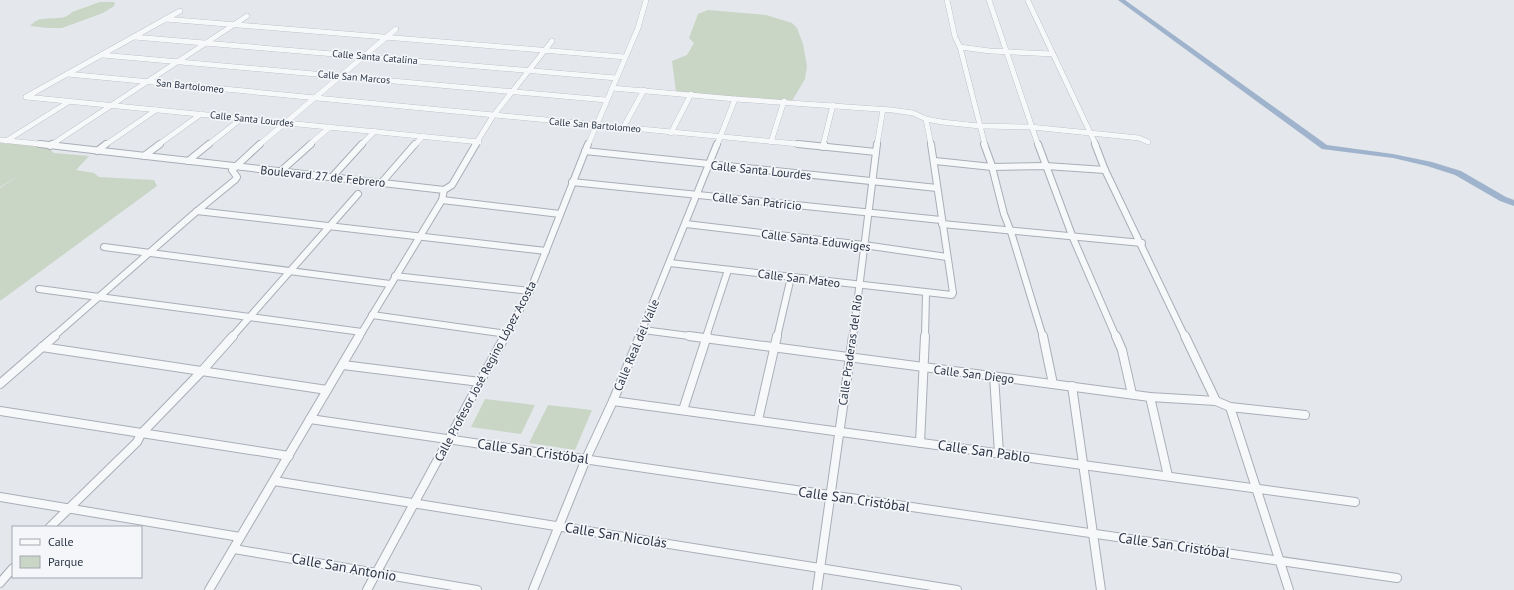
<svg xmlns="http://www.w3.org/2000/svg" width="1514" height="590" viewBox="0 0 1514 590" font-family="'PT Sans',sans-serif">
	<rect width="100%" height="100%" fill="#e4e7ec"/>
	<g fill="#c9d6c5">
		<path d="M100,2H115L114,6L103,13L62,28H48L30,26C32,24 35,21 38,20C48,16 64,22 72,12Z"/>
		<path d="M708,10L766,15L792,23L797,28L803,44L807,66L805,79L792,101L676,92L672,61L687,55L694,43L689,38L698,14Z"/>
		<path d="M0,142L48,148L54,153L89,156L76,170L94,173L99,177L154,180L157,186L0,301V188L18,176L0,187Z"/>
		<path d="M485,399L535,405L521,434L471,427Z"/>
		<path d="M548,405L592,410L575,450L529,443Z"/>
	</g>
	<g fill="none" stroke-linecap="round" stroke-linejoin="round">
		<path fill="#9fb4cc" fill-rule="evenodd" d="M1118,0H1125L1327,145L1393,154L1432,162L1461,171L1506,197L1514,200V206L1500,201L1455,175L1427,166L1393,158L1322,149Z"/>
		<defs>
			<g id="minor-far2">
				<path d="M947,0L955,37L960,47L985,145"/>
				<path d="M989,0L1038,145"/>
				<path d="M1028,1L1096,145"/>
				<path d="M165,19L625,57"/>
				<path d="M134,37L616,78"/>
				<path d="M960,47L990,51L1053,54"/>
				<path d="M102,55L606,100"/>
				<path d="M67,74L808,145"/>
				<path d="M612,88L735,99L892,110L913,113L926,119L942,122L979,126L1031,127L1139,138L1148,142"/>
				<path d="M26,97L479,142"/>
				<path d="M26,97L180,11"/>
				<path d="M926,119L931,145"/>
				<path d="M623,128L644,90"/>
				<path d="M671,133L691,94"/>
				<path d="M0,140L49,145"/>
				<path d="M6,141L70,101"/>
				<path d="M771,142L784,101"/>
				<path d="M51,145L247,16"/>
				<path d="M105,145L156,110"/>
				<path d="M158,145L201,114"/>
				<path d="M208,145L242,118"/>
				<path d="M259,145L396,29"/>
				<path d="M309,145L330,127"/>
				<path d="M361,145L375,131"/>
				<path d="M415,145L423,136"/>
				<path d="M475,145L493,116L552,41"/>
				<path d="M588,145L638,28L646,0"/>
				<path d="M717,145L735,99"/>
				<path d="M823,145L833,105"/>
				<path d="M877,145L883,109"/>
			</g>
			<g id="minor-far1">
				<path d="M40,144L444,190"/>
				<path d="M798,144L876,152"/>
				<path d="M984,144L991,163L1004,214L1011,232L1043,337"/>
				<path d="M1038,144L1073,238L1116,337"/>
				<path d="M1095,144L1105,170L1185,337"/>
				<path d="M50,146L52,144"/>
				<path d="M823,147L824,144"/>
				<path d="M97,151L106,144"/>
				<path d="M585,151L937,188"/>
				<path d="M144,156L160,144"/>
				<path d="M188,161L209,144"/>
				<path d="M935,161L992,167L1046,166L1105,170"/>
				<path d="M281,171L311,144"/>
				<path d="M332,177L362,144"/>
				<path d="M382,182L415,144"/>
				<path d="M572,182L941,220"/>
				<path d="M442,200L560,214"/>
				<path d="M197,211L546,251"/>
				<path d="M686,224L864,245L947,257"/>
				<path d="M942,224L1142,243"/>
				<path d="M104,247L390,284"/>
				<path d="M670,263L952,295L953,293L931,144"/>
				<path d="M395,276L530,291"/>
				<path d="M39,289L362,332"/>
				<path d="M372,315L507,334"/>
				<path d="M643,330L697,337"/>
				<path d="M53,337L197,211L235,180L237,177L232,170L260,144"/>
				<path d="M232,337L358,194"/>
				<path d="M359,337L442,200L444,190L452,185L476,144"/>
				<path d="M505,337L530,291L588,144"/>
				<path d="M639,337L717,144"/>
				<path d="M706,337L728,270"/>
				<path d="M777,337L791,277"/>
				<path d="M853,337L877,144"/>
				<path d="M925,337L926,293"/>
			</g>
			<g id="minor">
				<path d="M689,336L1150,397L1216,401L1230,407L1305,415"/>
				<path d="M1043,336L1053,384"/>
				<path d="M1116,336L1122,350L1132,394"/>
				<path d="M1185,336L1216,401"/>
				<path d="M42,347L327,390"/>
				<path d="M343,365L480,382"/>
				<path d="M994,376L999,453"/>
				<path d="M0,384L55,336"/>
				<path d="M1072,386L1101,590"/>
				<path d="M1150,397L1168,476"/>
				<path d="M613,401L1355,502"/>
				<path d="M1230,407L1289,590"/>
				<path d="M683,410L707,336"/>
				<path d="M0,411L289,456"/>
				<path d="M310,419L1397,578"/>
				<path d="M758,420L777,336"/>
				<path d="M920,443L925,336"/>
				<path d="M274,481L957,590"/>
				<path d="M0,497L240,537"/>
				<path d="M50,527L137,442L141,434L201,372L233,336"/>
				<path d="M234,549L477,590"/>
				<path d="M0,583L13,568"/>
				<path d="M209,590L359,336"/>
				<path d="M367,590L505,336"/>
				<path d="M533,590L586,459L613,401L640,336"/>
				<path d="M817,590L853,336"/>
			</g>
		</defs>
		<use href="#minor-far2" stroke="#a9aeb7" stroke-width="5.5"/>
		<use href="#minor-far1" stroke="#a9aeb7" stroke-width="8"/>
		<use href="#minor" stroke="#a9aeb7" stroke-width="10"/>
		<use href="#minor-far2" stroke="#f7f8fa" stroke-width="5"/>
		<use href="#minor-far1" stroke="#f7f8fa" stroke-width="6"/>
		<use href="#minor" stroke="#f7f8fa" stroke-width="8"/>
	</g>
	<g text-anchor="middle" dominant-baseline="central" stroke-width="3.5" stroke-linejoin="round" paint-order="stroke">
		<g font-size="10" fill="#2b3445" stroke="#f4f6f9">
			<text transform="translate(375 57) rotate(5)">Calle Santa Catalina</text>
			<text transform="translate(354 77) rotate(5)">Calle San Marcos</text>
			<text transform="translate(190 86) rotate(6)">San Bartolomeo</text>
			<text transform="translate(252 119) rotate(6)">Calle Santa Lourdes</text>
			<text transform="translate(595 125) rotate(5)">Calle San Bartolomeo</text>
		</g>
		<g font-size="12" fill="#2b3445" stroke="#f4f6f9">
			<text transform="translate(761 170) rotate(6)">Calle Santa Lourdes</text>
			<text transform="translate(323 176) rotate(6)">Boulevard 27 de Febrero</text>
			<text transform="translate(757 201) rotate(6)">Calle San Patricio</text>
			<text transform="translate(816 240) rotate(7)">Calle Santa Eduwiges</text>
			<text transform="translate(799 278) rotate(7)">Calle San Mateo</text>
			<text transform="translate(636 345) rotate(-67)">Calle Real del Valle</text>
			<text transform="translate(850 350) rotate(-82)">Calle Praderas del Río</text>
			<text transform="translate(485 371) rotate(-62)">Calle Profesor José Regino López Acosta</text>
			<text transform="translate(974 374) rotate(7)">Calle San Diego</text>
		</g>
		<g font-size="14" fill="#2b3445" stroke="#f4f6f9">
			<text transform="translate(533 451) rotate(8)">Calle San Cristóbal</text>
			<text transform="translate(984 451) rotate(8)">Calle San Pablo</text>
			<text transform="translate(854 499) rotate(8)">Calle San Cristóbal</text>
			<text transform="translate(616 535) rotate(9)">Calle San Nicolás</text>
			<text transform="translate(1174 545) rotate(8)">Calle San Cristóbal</text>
			<text transform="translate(344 567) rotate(10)">Calle San Antonio</text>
		</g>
	</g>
	<rect x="12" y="526" width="130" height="52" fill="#f4f6f9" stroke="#a4a8b1"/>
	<rect x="20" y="539" width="20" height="6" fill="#f7f8fa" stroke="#a4a8b1"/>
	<text x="48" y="546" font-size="12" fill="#2b3445">Calle</text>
	<rect x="20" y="556" width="20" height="12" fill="#c9d6c5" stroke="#a4a8b1"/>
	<text x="48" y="566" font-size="12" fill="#2b3445">Parque</text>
</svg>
